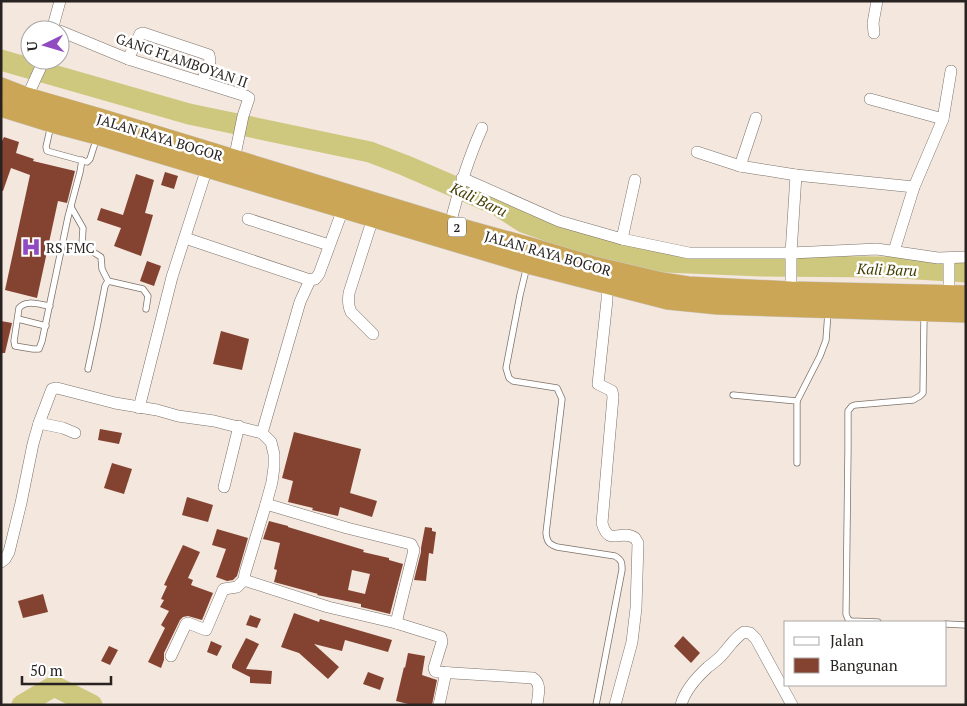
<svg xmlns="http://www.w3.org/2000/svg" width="967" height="706" viewBox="0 0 967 706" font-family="'PT Serif',serif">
	<rect width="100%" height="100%" fill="#f3e7de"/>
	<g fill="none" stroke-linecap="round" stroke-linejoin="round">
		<g stroke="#cec77e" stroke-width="21">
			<path d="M1,60L189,114L370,152L404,165L497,205L523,222L588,245L665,262L762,266L884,267L966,272"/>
			<path d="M22,705L54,686L92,705"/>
		</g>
	</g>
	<g fill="#844331" fill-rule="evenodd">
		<path d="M4,137L19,142L16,153L34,159L33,161L75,171L67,203L58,201L37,298L5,290L30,175L11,168L3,191H1V143Z"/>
		<path d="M165,172L178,176L174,189L161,185Z"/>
		<path d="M136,174L154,180L145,213L153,215L141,256L114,246L121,228L97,220L101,208L123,215Z"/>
		<path d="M147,261L161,266L154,286L140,281Z"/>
		<path d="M1,321L12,323L5,353H1Z"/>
		<path d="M221,331L249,339L242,370L213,364Z"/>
		<path d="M100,429L122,433L119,444L98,440Z"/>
		<path d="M294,432L361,449L350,493L377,501L372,517L340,507L338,516L312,510L313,508L288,502L293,481L282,478Z"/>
		<path d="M112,463L132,469L124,494L104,488Z"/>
		<path d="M187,497L213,505L208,522L182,515Z"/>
		<path d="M269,521L288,526V527L364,550L363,552L389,558V560L403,564L390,614L361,607V604L317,595L318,594L274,582L277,570L274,569L280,543L263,539ZM352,570L370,574L365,594L348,590Z"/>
		<path d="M425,527L432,528V531L436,532L433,554L429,553L426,581L414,580L421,552V548Z"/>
		<path d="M217,529L248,538L237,576L233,580L227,581L216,577L226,549L212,545Z"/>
		<path d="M183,545L200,552L188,578L193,580L191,585L213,593L202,620L188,616L183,617L180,620L164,653V660L161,668L148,662L165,628L161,625L169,611L160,607L164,600L161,599L167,586L164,585Z"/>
		<path d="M43,594L48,612L23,618L18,601Z"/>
		<path d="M294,613L319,622L320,619L392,640L388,652L345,640L342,651L314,644L339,667L328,679L299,653L281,647Z"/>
		<path d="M250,615L261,619L257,628L246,625Z"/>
		<path d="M683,636L700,653L691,663L674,646Z"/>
		<path d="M246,638L259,644L246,669L272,671L271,684L250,683V677L232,668V665Z"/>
		<path d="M211,641L222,646L217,656L207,652Z"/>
		<path d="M109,646L118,650L110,665L101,661Z"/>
		<path d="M408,653L425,656L422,675L437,680L432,705H412L396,701L404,667L405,668Z"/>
		<path d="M368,672L384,678L380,690L363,684Z"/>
	</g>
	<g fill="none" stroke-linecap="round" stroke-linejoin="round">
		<defs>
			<g id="service">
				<path d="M51,125L46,147L47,151L87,162L90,159L97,137"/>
				<path d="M71,207L83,228L82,245L101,257L102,269L108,281L105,286L97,327L88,369"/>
				<path d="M527,266L520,295L506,368L509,378L513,381L557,388L562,399L546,533C547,542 549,544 557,547L615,556C622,560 622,563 622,570L596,705"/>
				<path d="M108,281L143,289L148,296L146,309"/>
				<path d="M50,306C40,305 26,299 19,308L14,341L15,346L33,349H39L42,341L68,217L80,172L82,160"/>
				<path d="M18,319L46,326"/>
				<path d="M733,395L797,401"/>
				<path d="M797,463V401L820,356L826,340L828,312"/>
				<path d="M878,622L851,621L848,619L846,614L848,449V411L852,406L855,405L913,400L920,396L923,393L924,315"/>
				<path d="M946,624L966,625"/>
			</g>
			<g id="minor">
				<path d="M52,30L60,1"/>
				<path d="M60,31L128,59L246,96L249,98L243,116L234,160"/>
				<path d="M874,33L873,23L877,1"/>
				<path d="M128,59L140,34L143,33L209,55L210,61L202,82"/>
				<path d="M27,97L44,60"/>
				<path d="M870,99L943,119"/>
				<path d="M697,152L740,166L796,175L914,187"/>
				<path d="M740,166L756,118"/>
				<path d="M462,178L559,221L622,239L689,253H791L877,249L938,258L966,257"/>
				<path d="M373,218L349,293C348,300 348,306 351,312L373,334"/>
				<path d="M248,219L329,245"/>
				<path d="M450,225C458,192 468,159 482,128"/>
				<path d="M185,238L310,280L300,302L262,433"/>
				<path d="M622,239L635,180"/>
				<path d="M894,251L914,187L943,119L951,71"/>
				<path d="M310,280L315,279L319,274L343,209"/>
				<path d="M607,285V300L598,384L612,391L613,397L602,523C609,548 621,528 635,538L638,543L636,608L632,642L615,705"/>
				<path d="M791,291V253L796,175"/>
				<path d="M949,295V258"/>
				<path d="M139,408L172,277L207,168"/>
				<path d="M39,423L63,428L75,433"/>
				<path d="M224,487L239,426"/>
				<path d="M266,504L347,528L411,544L414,550L396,623"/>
				<path d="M1,562L5,559L9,552L21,503L33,444L39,423L52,389L57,388L115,403L157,410L178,416L214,421L262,433L271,442L274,454V467L272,482L266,504L245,573L244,580L237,587L224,589L223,590L206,630L188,623L186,624L171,656"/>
				<path d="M244,580L328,607L396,623L441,637L442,642L434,668L435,671L437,672L533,678C542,684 538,695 537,705"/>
				<path d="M439,705L446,672"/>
				<path d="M681,705C685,690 697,677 708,667C712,664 716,661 720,657C728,649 734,638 744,632L750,633L756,639L792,705"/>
			</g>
			<g id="trunk">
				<path d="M1,87L27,97L103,119L450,225L530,247L594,266L662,282L688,286L791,291L966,295"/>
				<path d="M1,107L52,123L97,135L528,264L668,300L718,305L966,313"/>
			</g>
		</defs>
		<use href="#service" stroke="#7c726a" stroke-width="7"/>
		<use href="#minor" stroke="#7c726a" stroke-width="12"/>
		<use href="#trunk" stroke="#cbcac9" stroke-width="20"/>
		<use href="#service" stroke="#fff" stroke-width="5.5"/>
		<use href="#minor" stroke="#fff" stroke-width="11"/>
		<use href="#trunk" stroke="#cca657" stroke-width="19"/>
	</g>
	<defs>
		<symbol id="hospital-bare" viewBox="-9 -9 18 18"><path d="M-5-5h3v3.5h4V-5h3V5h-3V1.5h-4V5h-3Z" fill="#8f4bbf" stroke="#fff" stroke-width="2.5" paint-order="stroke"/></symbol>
	</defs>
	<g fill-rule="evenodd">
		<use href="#hospital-bare" x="17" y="233" width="28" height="28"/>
	</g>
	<g text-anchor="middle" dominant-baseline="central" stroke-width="5" stroke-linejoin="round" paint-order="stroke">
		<rect fill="#fff" stroke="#686563" stroke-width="1" x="448" y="217.5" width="18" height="19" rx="4"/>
		<g font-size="12" font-weight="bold" fill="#282320">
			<text x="457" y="227">2</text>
		</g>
		<g font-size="14" fill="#282320" stroke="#fff">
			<text transform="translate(182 60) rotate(19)">GANG FLAMBOYAN II</text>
			<text transform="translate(160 137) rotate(17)">JALAN RAYA BOGOR</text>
			<text transform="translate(548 253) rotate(16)">JALAN RAYA BOGOR</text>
		</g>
		<g font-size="14" fill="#282320" stroke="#fff" text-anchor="start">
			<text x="46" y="247">RS FMC</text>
		</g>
		<g font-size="15" font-style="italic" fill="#443e02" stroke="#fff">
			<text transform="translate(479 199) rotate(25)">Kali Baru</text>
			<text transform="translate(887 269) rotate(2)">Kali Baru</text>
		</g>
	</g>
	<rect width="967" height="706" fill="none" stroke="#282320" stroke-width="5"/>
	<rect x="784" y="621" width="162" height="65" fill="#ffffff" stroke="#a9a7a6"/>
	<rect x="794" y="637" width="25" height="8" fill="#ffffff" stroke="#a9a7a6"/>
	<text x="830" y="646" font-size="15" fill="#282320">Jalan</text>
	<rect x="794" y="658" width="25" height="15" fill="#844331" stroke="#a9a7a6"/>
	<text x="830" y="671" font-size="15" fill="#282320">Bangunan</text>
	<g transform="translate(45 45) rotate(265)"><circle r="24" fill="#ffffff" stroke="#a9a7a6"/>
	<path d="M0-4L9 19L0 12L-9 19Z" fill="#8f4bbf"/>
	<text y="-8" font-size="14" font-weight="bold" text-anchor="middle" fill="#282320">U</text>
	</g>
	<path d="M22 676v8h89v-8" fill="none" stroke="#282320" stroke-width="2.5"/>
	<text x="30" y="676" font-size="15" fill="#282320" stroke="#ffffff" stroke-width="4" paint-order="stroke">50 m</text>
</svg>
